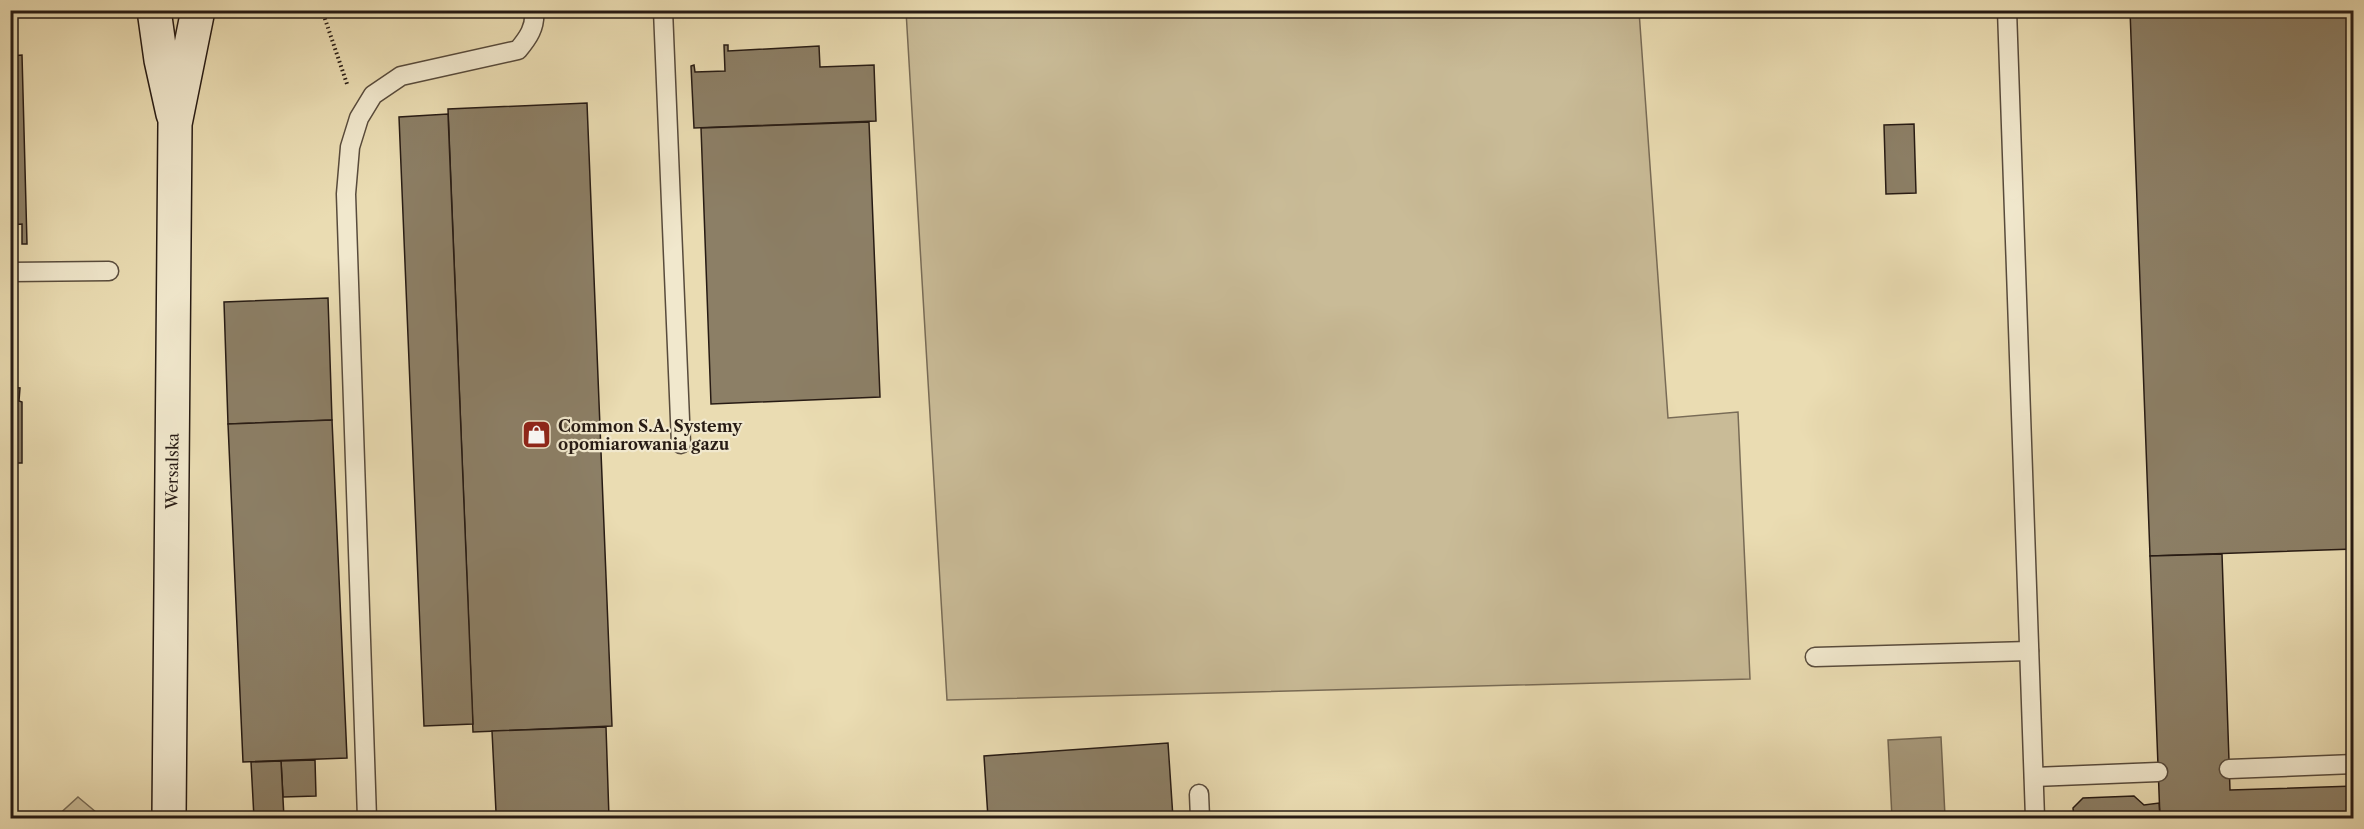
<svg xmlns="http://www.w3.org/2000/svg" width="2364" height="829" viewBox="0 0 2364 829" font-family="'Libre Caslon Text',serif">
	<rect width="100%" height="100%" fill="#eadcb2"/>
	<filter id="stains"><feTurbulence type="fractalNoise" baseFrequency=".00333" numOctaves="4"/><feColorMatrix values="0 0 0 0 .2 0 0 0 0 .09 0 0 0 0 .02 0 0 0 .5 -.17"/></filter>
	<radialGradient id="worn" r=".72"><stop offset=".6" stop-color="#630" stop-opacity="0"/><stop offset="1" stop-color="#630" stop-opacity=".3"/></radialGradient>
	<g fill="#c9bb97" stroke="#786b56" stroke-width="1.5">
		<path d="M906,11H1639L1668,418L1738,412L1750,679L947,700Z"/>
		<path d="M78,797L103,818H55Z"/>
	</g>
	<path fill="#a89a7c" stroke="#746752" stroke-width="1.5" d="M1941,737L1945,816L1892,818L1888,740Z"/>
	<g fill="#8c7f66" stroke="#271b14" stroke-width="1.5">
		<path d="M2130,10H2354V549L2150,556Z"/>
		<path d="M724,45H728V51L819,46L820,67L874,65L876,121L694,128L691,66L694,65L695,72L725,71Z"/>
		<path d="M22,55L27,244H22V224L10,225V56Z"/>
		<path d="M587,103L612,726L473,732L448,109Z"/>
		<path d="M448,114L473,724L424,726L399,117Z"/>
		<path d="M869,122L880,397L711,404L701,128Z"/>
		<path d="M1914,124L1916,193L1886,194L1884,125Z"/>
		<path d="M328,298L332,420L228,424L224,302Z"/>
		<path d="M10,387L20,388L19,401L22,402V463H10Z"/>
		<path d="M332,420L347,758L243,762L228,424Z"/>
		<path d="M2222,554L2230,790L2354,786V818H2160L2150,556Z"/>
		<path d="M606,727L609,818H460L459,814L496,812L492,731Z"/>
		<path d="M1168,743L1173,818H988L984,756Z"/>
		<path d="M315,760L316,796L283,797L281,761Z"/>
		<path d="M281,761L284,818H254L251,762Z"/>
		<path d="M2134,796L2144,805L2159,803L2160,818H2074L2073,808L2083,798Z"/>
	</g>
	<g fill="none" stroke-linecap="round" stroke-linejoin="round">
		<defs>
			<g id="lane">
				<path d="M663,10L681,444"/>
				<path d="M2007,10L2035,818"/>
				<path d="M10,272L109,271"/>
				<path d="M1815,657L2029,651"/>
				<path d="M2229,769L2354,764"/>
				<path d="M2034,777L2158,772"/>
				<path d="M1199,794L1200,818"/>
				<path d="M367,818L346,194L350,147L359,118L373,95L401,76L518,50C528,38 536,27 534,10"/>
			</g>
			<g id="secondary">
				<path d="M154,10L161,60L173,114"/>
				<path d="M169,818L175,124L198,10"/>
			</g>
		</defs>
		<use href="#lane" stroke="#584b3c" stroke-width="21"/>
		<use href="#secondary" stroke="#271b14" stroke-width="36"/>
		<path stroke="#271b14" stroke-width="4" stroke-dasharray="1.5 3" stroke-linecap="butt" d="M322,10L347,84"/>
		<use href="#lane" stroke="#f1e8cd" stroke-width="18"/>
		<use href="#secondary" stroke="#f1e8cd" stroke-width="33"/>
	</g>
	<defs>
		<symbol id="shop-square" viewBox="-11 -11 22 22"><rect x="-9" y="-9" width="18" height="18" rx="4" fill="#8f2418" stroke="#f1e8cd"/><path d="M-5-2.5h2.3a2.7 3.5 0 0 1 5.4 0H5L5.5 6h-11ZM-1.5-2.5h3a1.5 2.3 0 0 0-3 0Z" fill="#fff"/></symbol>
	</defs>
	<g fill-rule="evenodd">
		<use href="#shop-square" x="520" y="418" width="33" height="33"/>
	</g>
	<g text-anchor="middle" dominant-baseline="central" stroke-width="4.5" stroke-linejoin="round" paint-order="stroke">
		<g font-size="16" font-weight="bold" fill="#271b14" stroke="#f1e8cd" text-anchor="start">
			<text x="558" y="426">Common S.A. Systemy<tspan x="558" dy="18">opomiarowania gazu</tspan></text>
		</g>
		<g font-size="16" fill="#271b14" stroke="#f1e8cd">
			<text transform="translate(172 471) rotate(-89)">Wersalska</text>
		</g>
	</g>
	<rect width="2364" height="829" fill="none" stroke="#eadcb2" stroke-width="36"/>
	<rect x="12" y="12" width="2340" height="805" fill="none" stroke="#271b14" stroke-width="3"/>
	<rect x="18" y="18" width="2328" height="793" fill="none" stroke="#271b14" stroke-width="1.5"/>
	<rect width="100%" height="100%" filter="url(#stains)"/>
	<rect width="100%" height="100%" fill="url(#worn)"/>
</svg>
